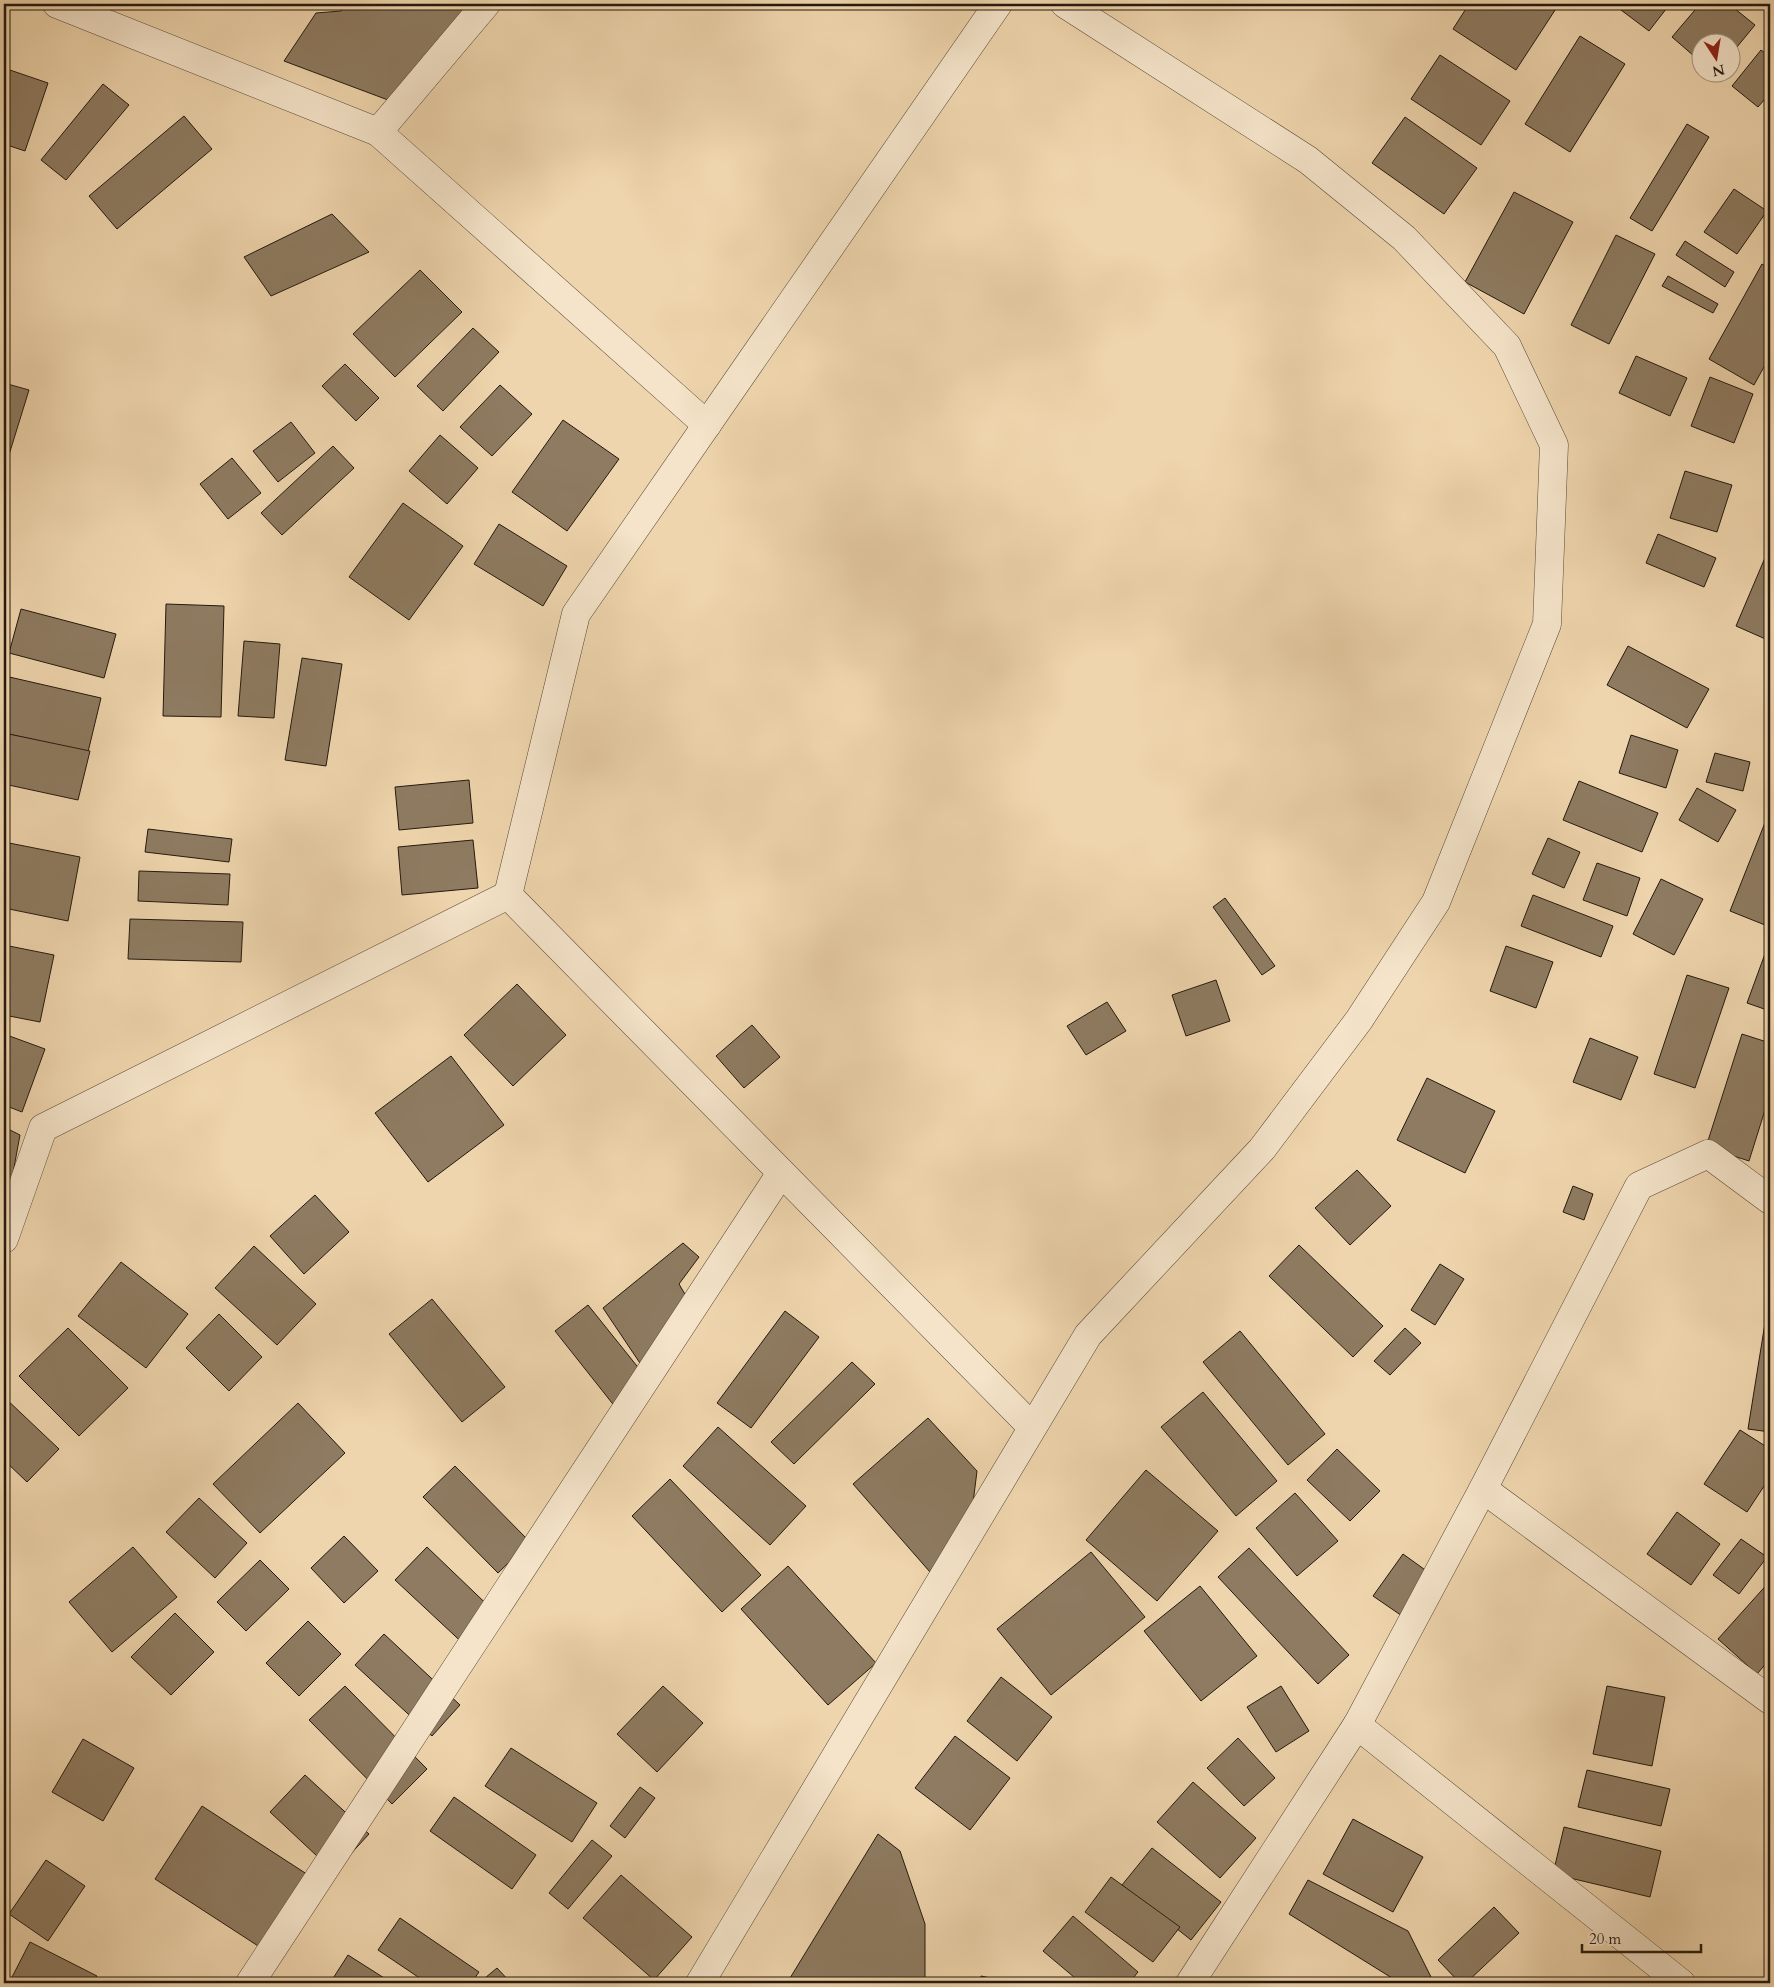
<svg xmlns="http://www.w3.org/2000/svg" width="1774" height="1987" viewBox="0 0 1774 1987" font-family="Cardo,serif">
	<rect width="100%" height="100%" fill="#efd5ad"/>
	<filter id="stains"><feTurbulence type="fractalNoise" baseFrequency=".004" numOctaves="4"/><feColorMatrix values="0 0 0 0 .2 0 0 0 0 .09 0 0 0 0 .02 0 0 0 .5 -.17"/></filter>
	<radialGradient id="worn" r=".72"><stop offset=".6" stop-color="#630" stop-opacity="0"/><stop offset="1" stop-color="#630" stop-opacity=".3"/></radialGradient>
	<g fill="#8e7b61" stroke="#24190e">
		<path d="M346,4H474L388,100L284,61L316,13L341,11Z"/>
		<path d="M1469,4H1559L1516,70L1453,29Z"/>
		<path d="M1613,4H1670L1649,31Z"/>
		<path d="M1700,4H1729L1755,25L1732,53V42H1702V63L1672,37Z"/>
		<path d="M1580,36L1625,64L1570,152L1525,124Z"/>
		<path d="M1761,50L1770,57V93L1758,107L1732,86Z"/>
		<path d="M1440,55L1510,101L1481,145L1411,99Z"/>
		<path d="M4,68L48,83L25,151L4,144Z"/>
		<path d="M103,84L129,105L66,180L41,160Z"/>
		<path d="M184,116L212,149L117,229L89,196Z"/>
		<path d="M1405,117L1477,168L1444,214L1372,163Z"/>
		<path d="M1687,124L1709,137L1652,231L1630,218Z"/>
		<path d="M1734,189L1767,211L1737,254L1704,232Z"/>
		<path d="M1514,192L1573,222L1524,314L1465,282Z"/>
		<path d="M332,214L369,252L271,296L244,257Z"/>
		<path d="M1616,235L1655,254L1609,344L1571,325Z"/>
		<path d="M1685,241L1734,272L1725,287L1676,255Z"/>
		<path d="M1762,264L1770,269V356L1754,385L1709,359Z"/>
		<path d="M420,270L462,312L395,377L353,334Z"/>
		<path d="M1668,276L1718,304L1713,313L1662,286Z"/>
		<path d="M473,328L499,352L443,411L417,386Z"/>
		<path d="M1636,356L1687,378L1670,416L1619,393Z"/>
		<path d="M345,364L379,398L356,421L322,386Z"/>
		<path d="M1710,377L1753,394L1734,443L1691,426Z"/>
		<path d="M4,383L29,390L8,458L4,457Z"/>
		<path d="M500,385L532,414L492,456L460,427Z"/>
		<path d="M563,420L619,459L567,531L512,492Z"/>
		<path d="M291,422L315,453L278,482L253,451Z"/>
		<path d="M440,435L478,468L447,504L409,471Z"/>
		<path d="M333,446L354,468L282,535L261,513Z"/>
		<path d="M232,458L261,493L228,519L200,484Z"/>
		<path d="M1685,471L1732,485L1717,532L1670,518Z"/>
		<path d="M403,503L463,546L409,620L349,577Z"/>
		<path d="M499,524L567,566L543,606L474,564Z"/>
		<path d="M1658,534L1716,558L1704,587L1646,563Z"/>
		<path d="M1770,546V641L1736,626Z"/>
		<path d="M166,604L224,606L221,717L163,716Z"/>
		<path d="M21,609L116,634L104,678L9,653Z"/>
		<path d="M244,641L280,644L274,718L238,716Z"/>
		<path d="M1628,646L1709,689L1687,728L1607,685Z"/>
		<path d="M302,658L342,664L326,766L285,760Z"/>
		<path d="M5,676L101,698L88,752L4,733Z"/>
		<path d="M4,733L90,751L78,800L4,784Z"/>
		<path d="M1631,735L1678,750L1666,788L1619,773Z"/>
		<path d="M1715,753L1750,762L1743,791L1706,782Z"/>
		<path d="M469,780L473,823L399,830L395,787Z"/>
		<path d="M1579,781L1658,813L1642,852L1563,820Z"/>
		<path d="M1697,788L1736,810L1718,842L1679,820Z"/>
		<path d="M1770,810V927L1730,911Z"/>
		<path d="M148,829L232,839L229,862L145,852Z"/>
		<path d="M1548,838L1580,852L1564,888L1532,874Z"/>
		<path d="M473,840L478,888L402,895L398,847Z"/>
		<path d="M4,842L80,857L68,921L4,908Z"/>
		<path d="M1597,863L1640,878L1627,916L1583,900Z"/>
		<path d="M139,871L230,874L228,905L138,901Z"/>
		<path d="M1661,879L1703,899L1674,955L1633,934Z"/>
		<path d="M1533,895L1613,926L1601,957L1521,926Z"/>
		<path d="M1225,898L1275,966L1262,975L1213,907Z"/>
		<path d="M130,919L243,922L241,962L128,959Z"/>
		<path d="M4,945L54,955L40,1022L4,1015Z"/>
		<path d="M1506,946L1553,962L1536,1008L1490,991Z"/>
		<path d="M1766,951L1770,952V1011L1747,1003Z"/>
		<path d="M1687,975L1729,988L1695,1088L1654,1074Z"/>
		<path d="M1216,980L1230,1021L1186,1036L1172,995Z"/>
		<path d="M517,984L566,1035L513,1086L464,1035Z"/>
		<path d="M1107,1002L1126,1031L1086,1055L1067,1026Z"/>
		<path d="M752,1025L780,1057L744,1088L716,1056Z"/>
		<path d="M4,1034L45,1049L22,1112L4,1105Z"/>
		<path d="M1742,1034L1770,1043V1094L1749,1161L1706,1147Z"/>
		<path d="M1590,1038L1638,1057L1621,1100L1573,1082Z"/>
		<path d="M451,1056L504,1125L428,1182L375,1113Z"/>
		<path d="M1427,1078L1495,1111L1465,1173L1397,1140Z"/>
		<path d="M4,1127L20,1135L10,1189L4,1184Z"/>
		<path d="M1357,1170L1391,1206L1350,1245L1315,1208Z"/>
		<path d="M1573,1186L1593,1194L1584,1220L1563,1212Z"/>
		<path d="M315,1195L349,1232L304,1274L270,1236Z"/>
		<path d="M683,1243L699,1257L679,1284L697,1315L652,1381L603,1308Z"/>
		<path d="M1299,1245L1383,1326L1353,1357L1269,1276Z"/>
		<path d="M254,1246L316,1304L277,1345L215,1288Z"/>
		<path d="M121,1262L188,1314L146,1368L78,1316Z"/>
		<path d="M1440,1264L1464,1279L1435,1325L1411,1310Z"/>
		<path d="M432,1299L505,1387L462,1422L389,1334Z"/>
		<path d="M588,1305L649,1381L616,1408L555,1331Z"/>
		<path d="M785,1311L819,1337L751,1428L717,1403Z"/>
		<path d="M219,1314L262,1357L229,1391L186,1348Z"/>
		<path d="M1765,1323L1770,1324V1432L1748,1429Z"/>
		<path d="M68,1328L128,1388L79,1436L19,1376Z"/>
		<path d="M1405,1328L1421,1343L1390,1375L1374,1361Z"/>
		<path d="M1240,1331L1325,1434L1288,1465L1203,1362Z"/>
		<path d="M852,1362L875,1384L794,1464L771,1442Z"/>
		<path d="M1203,1392L1277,1481L1236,1516L1161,1427Z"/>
		<path d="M4,1397L59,1449L27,1482L4,1460Z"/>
		<path d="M298,1403L345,1453L260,1533L213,1484Z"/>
		<path d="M928,1418L977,1471L972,1511L930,1572L853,1484Z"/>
		<path d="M718,1427L806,1506L770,1545L683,1466Z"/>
		<path d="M1740,1430L1770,1449V1477L1747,1512L1704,1484Z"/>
		<path d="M1337,1449L1380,1491L1350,1521L1307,1480Z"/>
		<path d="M455,1466L530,1542L498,1573L423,1497Z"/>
		<path d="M1146,1470L1218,1531L1157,1601L1086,1540Z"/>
		<path d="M670,1479L761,1575L722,1612L632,1516Z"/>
		<path d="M1295,1493L1338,1541L1297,1576L1256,1528Z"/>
		<path d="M199,1498L247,1543L215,1578L166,1532Z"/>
		<path d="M1677,1512L1720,1544L1691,1585L1647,1554Z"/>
		<path d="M344,1536L378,1571L344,1603L311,1568Z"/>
		<path d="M1741,1539L1767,1557L1739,1594L1713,1575Z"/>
		<path d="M133,1547L177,1597L112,1652L69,1602Z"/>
		<path d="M427,1547L500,1617L469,1649L395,1580Z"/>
		<path d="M1249,1548L1349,1655L1318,1684L1218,1577Z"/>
		<path d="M1091,1552L1145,1617L1051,1695L997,1629Z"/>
		<path d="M1403,1554L1435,1577L1405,1618L1373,1596Z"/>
		<path d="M260,1560L289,1589L246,1631L217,1602Z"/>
		<path d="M788,1566L876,1663L828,1705L741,1609Z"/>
		<path d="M1770,1581V1659L1757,1674L1718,1639Z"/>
		<path d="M1200,1586L1257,1656L1201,1701L1144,1631Z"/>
		<path d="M175,1613L214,1652L171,1695L131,1657Z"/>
		<path d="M308,1621L341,1654L299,1696L266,1663Z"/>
		<path d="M384,1634L460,1705L432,1736L355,1665Z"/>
		<path d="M1001,1677L1052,1717L1017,1761L967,1721Z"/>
		<path d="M345,1686L427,1769L392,1804L309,1720Z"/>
		<path d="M663,1686L703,1723L657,1772L617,1734Z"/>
		<path d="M1281,1686L1309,1731L1276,1752L1247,1707Z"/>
		<path d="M1607,1686L1665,1697L1652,1766L1593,1754Z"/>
		<path d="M955,1736L1010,1778L970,1830L915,1788Z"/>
		<path d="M1238,1738L1275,1778L1244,1806L1207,1768Z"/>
		<path d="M83,1739L134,1768L103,1821L52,1792Z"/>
		<path d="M511,1748L597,1803L572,1842L485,1786Z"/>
		<path d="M1587,1770L1670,1789L1661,1826L1578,1807Z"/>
		<path d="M305,1775L369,1834L334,1872L270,1812Z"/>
		<path d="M1193,1782L1256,1838L1220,1878L1157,1822Z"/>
		<path d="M640,1787L655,1798L625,1838L610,1826Z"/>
		<path d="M454,1797L536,1855L512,1889L430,1831Z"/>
		<path d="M202,1806L319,1882L272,1955L155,1879Z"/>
		<path d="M1353,1819L1423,1857L1393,1912L1323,1874Z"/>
		<path d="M1564,1827L1661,1851L1650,1897L1553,1874Z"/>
		<path d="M878,1834L900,1851L925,1924V1977L922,1983H787Z"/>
		<path d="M592,1840L612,1856L568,1909L549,1893Z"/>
		<path d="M1152,1848L1221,1902L1191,1940L1122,1885Z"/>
		<path d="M46,1860L85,1886L48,1941L9,1914Z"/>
		<path d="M621,1875L692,1937L654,1980L583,1918Z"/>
		<path d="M1111,1877L1180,1927L1153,1962L1085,1912Z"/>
		<path d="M1308,1880L1408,1931L1434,1983H1400L1289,1914Z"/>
		<path d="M1494,1907L1519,1933L1466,1983H1460L1438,1960Z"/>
		<path d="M1073,1916L1138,1972L1129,1983H1081L1043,1951Z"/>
		<path d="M400,1918L479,1972L471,1983H427L378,1950Z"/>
		<path d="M30,1942L97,1976L93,1983H9Z"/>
		<path d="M348,1955L392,1983H330Z"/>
		<path d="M497,1968L511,1983H479Z"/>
		<path d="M981,1976L1014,1983H979Z"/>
	</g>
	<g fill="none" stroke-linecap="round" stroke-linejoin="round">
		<defs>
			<g id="street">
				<path d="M57,4L378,132L707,425"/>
				<path d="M998,4L576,614L508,895L1032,1427"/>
				<path d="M378,132L486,4"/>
				<path d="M4,1239L43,1128L508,895"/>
				<path d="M1483,1489L1770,1700"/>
				<path d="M1357,1725L1483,1489L1639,1186L1708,1154L1770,1200"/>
				<path d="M250,1983L781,1173"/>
				<path d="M700,1983L1088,1335L1262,1149L1359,1020L1436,902L1547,624L1554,445L1507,346L1404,238L1308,160L1065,4"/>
				<path d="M1190,1983L1357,1725L1681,1983"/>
			</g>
		</defs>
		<use href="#street" stroke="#574836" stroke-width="29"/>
		<use href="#street" stroke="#f5e4ca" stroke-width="28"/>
	</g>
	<rect width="1774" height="1987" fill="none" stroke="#efd5ad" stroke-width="20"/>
	<rect x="5" y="5" width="1764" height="1977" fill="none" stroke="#24190e" stroke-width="2.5"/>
	<rect x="10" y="10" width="1754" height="1967" fill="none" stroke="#24190e"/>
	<g transform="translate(1716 58) rotate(168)"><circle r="24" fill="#f5e4ca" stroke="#a1937f"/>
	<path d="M0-4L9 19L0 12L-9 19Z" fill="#8f2418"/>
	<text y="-8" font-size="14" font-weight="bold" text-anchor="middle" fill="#24190e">N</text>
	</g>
	<path d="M1582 1944v8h119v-8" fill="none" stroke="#24190e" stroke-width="2.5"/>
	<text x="1589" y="1944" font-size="15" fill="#24190e" stroke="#f5e4ca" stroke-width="4" paint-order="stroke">20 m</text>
	<rect width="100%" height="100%" filter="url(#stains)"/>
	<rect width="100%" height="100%" fill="url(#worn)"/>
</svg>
